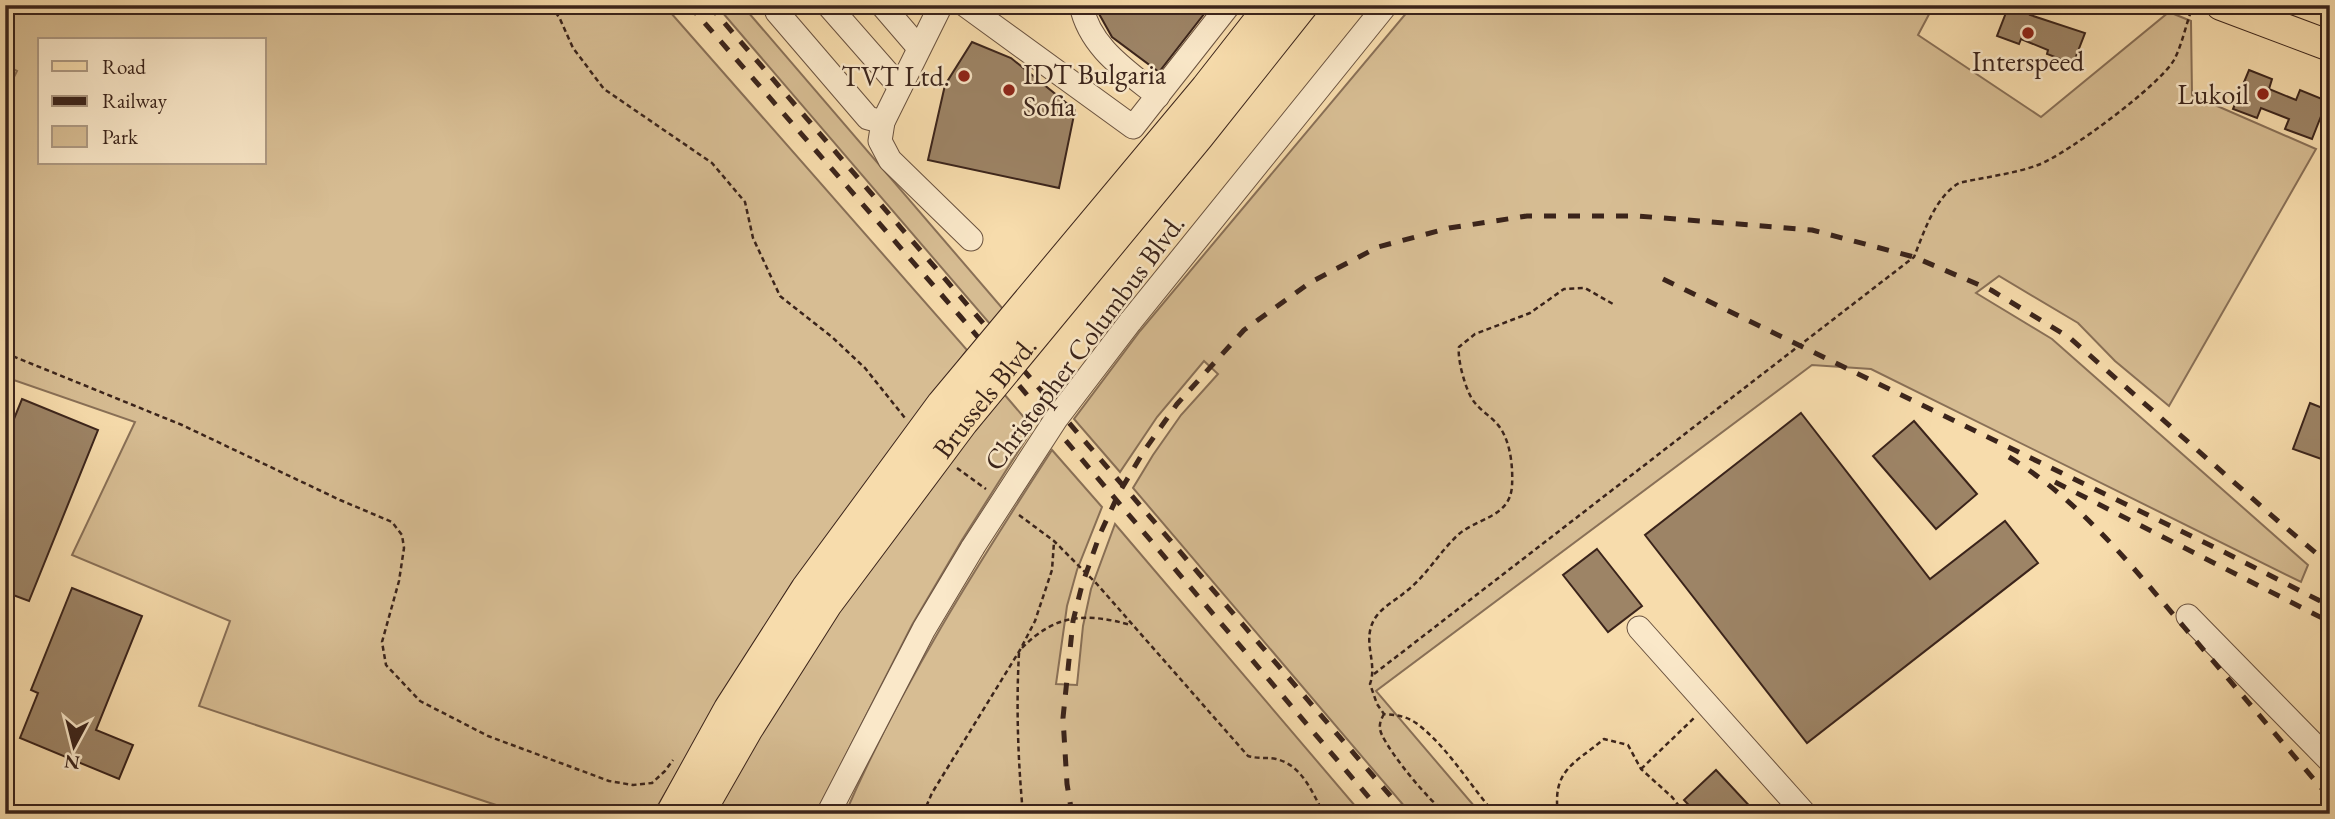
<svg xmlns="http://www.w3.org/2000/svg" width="2335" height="819" viewBox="0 0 2335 819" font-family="'EB Garamond',serif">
	<rect width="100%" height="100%" fill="#f7dcac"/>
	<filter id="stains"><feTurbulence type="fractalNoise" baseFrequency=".00286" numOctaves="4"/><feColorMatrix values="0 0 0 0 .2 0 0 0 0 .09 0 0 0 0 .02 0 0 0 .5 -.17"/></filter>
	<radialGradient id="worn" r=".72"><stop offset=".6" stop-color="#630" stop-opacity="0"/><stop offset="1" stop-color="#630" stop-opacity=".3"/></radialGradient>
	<g fill="#d7bd93" stroke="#897057" stroke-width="2" fill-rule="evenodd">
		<path d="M5,5H664L967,350L793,582L735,673L653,814H523L199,706L230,621L72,555L135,422L5,377V95L17,71L5,65ZM40,40H264V163H40Z"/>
		<path d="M716,5H742L1003,309L990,324Z"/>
		<path d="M1413,5H1934L1918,35L2041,117L2169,12L2191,21L2192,95L2316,149L2169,406L2115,361L2078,323L1999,276L1976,293L2052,339L2308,565L2301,582L1871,369L1812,365L1376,691L1481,814H1411L1133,488L1153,455L1181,415L1218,374L1204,361L1157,417L1120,472L1074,419L1140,331Z"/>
		<path d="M1004,394L1033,428L962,540L912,625L816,814H713C754,741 797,669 845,601C894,529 949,461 1004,394Z"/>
		<path d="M1052,450L1102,507L1077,570L1067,606L1056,684L1077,685L1083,626L1091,589L1115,524L1362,814H845C901,685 976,567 1052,450Z"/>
	</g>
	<g fill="#9d8466" stroke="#3b241b" stroke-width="2">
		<path d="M1103,5H1211L1159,72L1112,37L1098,12Z"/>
		<path d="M2009,5H2034L2030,15L2085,33L2073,64L2047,54L2048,50L2021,39L2019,44L1997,36Z"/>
		<path d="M972,42L1011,58L1075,110L1059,188L928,160L945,85Z"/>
		<path d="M2249,70L2272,79L2269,89L2296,100L2300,90L2327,101L2312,139L2285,129L2289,119L2261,108L2257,118L2233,109Z"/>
		<path d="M22,399L98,430L29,601L5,592V441Z"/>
		<path d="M2310,403L2330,411V462L2293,449Z"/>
		<path d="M1801,413L1930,579L2005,521L2038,563L1807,743L1645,535Z"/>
		<path d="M1914,421L1977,494L1936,529L1873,456Z"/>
		<path d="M1597,549L1642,606L1608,632L1563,575Z"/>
		<path d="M72,588L142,616L96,730L133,745L119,779L20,738L38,693L31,690Z"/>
		<path d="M1716,770L1757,814H1697L1684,800Z"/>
	</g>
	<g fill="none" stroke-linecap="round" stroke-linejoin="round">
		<defs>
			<g id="minor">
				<path d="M775,5L777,12L868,118L883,122"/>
				<path d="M828,5L900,87"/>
				<path d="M882,5L919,48"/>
				<path d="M941,5L883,122L880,141L890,160L971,239"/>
				<path d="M965,5L1133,127L1229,5"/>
				<path d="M1081,5C1090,48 1126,70 1158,96"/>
				<path d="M1130,322L1386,5"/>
				<path d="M2188,616L2330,761"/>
				<path d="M1639,628L1805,814"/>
				<path d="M828,814L924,629L973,547"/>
			</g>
			<path id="major" d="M2221,5L2330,46"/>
		</defs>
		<use href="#minor" stroke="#6a523f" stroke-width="25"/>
		<use href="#major" stroke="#3b241b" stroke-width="32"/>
		<g stroke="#3b241b" stroke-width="2.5" stroke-dasharray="5 3.5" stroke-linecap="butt">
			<path d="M551,5L560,19L573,48L604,89L712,163L745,202L753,238L780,296L832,337L865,368L905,418"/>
			<path d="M5,353L182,425L340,500L392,522L402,535L404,548L399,581L382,642L386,665L420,701L488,736L609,781L633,785L652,783L665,771L673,760"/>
			<path d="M957,468L986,489"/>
			<path d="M1019,515L1054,541L1096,583L1248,756C1258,759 1266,757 1276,759C1302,765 1312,792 1324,814"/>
			<path d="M1022,648C1056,613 1087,613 1131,625"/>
			<path d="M1019,653C1016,706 1018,761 1023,814"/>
			<path d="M1374,674L1914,257C1924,232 1935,197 1959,183C1985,177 2013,174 2038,165C2067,154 2159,86 2174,60C2181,47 2185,29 2190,14"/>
			<path d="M1384,714C1380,721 1378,727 1382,735C1392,756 1428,800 1447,814"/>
			<path d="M1641,769L1694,718"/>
			<path d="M923,814L932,793L1020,650L1035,621L1052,570L1054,542"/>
			<path d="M1495,814C1469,784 1447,746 1416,723C1406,716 1396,715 1384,714L1377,704L1370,684C1377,665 1365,646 1371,627C1376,610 1392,603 1404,593C1426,577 1439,552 1459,534C1478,518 1510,517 1512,486C1513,468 1511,445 1501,429C1494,418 1483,413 1475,403C1466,393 1457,359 1459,347L1475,334L1530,313L1564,289L1585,288L1613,304"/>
			<path d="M1558,814C1552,770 1574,764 1604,739L1628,745L1641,769L1672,797L1685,814"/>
		</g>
		<use href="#minor" stroke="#fae8c9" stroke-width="23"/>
		<use href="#major" stroke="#f7dcac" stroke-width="30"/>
		<g stroke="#3b241b" stroke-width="5" stroke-dasharray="12 12" stroke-linecap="butt">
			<path d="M689,5L960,316L1383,814"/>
			<path d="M709,5L1406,814"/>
			<path d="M1663,279L2228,554L2330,606"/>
			<path d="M2009,457C2079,500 2131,565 2184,627C2233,684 2281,741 2330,798"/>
			<path d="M2055,482L2330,622"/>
			<path d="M1072,814L1067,784L1063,718L1073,621L1082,585L1100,534L1119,493L1144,451L1177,404L1244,330L1311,282L1378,247L1449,228L1527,216H1638L1812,230L1914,257L1991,290L2070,338L2278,521L2330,565"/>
		</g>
		<defs>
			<path id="minor-bridge" d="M973,547L1056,419L1130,322"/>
			<g id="major-bridge">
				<path d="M671,814L729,709L806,589L942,404L1206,88L1271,5"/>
				<path id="s1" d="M699,814L747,730L827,604L963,422L1199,136L1303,5"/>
			</g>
		</defs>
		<use href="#minor-bridge" stroke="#6a523f" stroke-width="25" stroke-linecap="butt"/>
		<use href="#major-bridge" stroke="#3b241b" stroke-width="32" stroke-linecap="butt"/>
		<use href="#minor-bridge" stroke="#fae8c9" stroke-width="23"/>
		<use href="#major-bridge" stroke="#f7dcac" stroke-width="30"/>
	</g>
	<g fill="#8f2418" stroke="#fae8c9" stroke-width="2.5">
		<circle cx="2028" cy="33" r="7"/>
		<circle cx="964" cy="76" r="7"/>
		<circle cx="1009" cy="90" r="7"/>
		<circle cx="2263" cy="94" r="7"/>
	</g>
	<g text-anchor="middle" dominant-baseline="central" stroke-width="5" stroke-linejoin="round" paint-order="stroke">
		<g font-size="28" fill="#3b241b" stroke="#fae8c9" text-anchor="end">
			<text x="2028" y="61" text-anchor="middle">Interspeed</text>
			<text x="1023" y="74" text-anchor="start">IDT Bulgaria<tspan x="1023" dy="32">Sofia</tspan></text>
			<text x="950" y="76">TVT Ltd.</text>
			<text x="2249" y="94">Lukoil</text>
		</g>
		<g font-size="28" fill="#3b241b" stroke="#fae8c9">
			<text transform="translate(1084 342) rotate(-53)">Christopher Columbus Blvd.</text>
			<text stroke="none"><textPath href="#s1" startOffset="506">Brussels Blvd.</textPath></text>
		</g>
	</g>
	<rect width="2335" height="819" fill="none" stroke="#f7dcac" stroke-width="28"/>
	<rect x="7" y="7" width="2321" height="805" fill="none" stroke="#3b241b" stroke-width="3.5"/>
	<rect x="14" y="14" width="2307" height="791" fill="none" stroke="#3b241b" stroke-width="2"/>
	<rect x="38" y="38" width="228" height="126" fill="#fae8c9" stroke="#ae9a83" stroke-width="2"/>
	<rect x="52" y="61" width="35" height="10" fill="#f7dcac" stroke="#ae9a83" stroke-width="2"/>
	<text x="102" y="74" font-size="21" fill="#3b241b">Road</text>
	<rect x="52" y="96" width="35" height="10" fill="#3b241b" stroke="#ae9a83" stroke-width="2"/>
	<text x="102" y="108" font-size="21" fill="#3b241b">Railway</text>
	<rect x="52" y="126" width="35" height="21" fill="#d7bd93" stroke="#ae9a83" stroke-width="2"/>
	<text x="102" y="144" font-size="21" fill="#3b241b">Park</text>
	<g transform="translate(74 746) rotate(187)" stroke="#fae8c9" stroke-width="5" paint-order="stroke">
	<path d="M0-5L12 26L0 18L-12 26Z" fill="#3b241b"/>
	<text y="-10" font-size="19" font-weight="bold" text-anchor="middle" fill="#3b241b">N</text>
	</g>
	<rect width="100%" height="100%" filter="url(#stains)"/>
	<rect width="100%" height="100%" fill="url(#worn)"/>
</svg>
